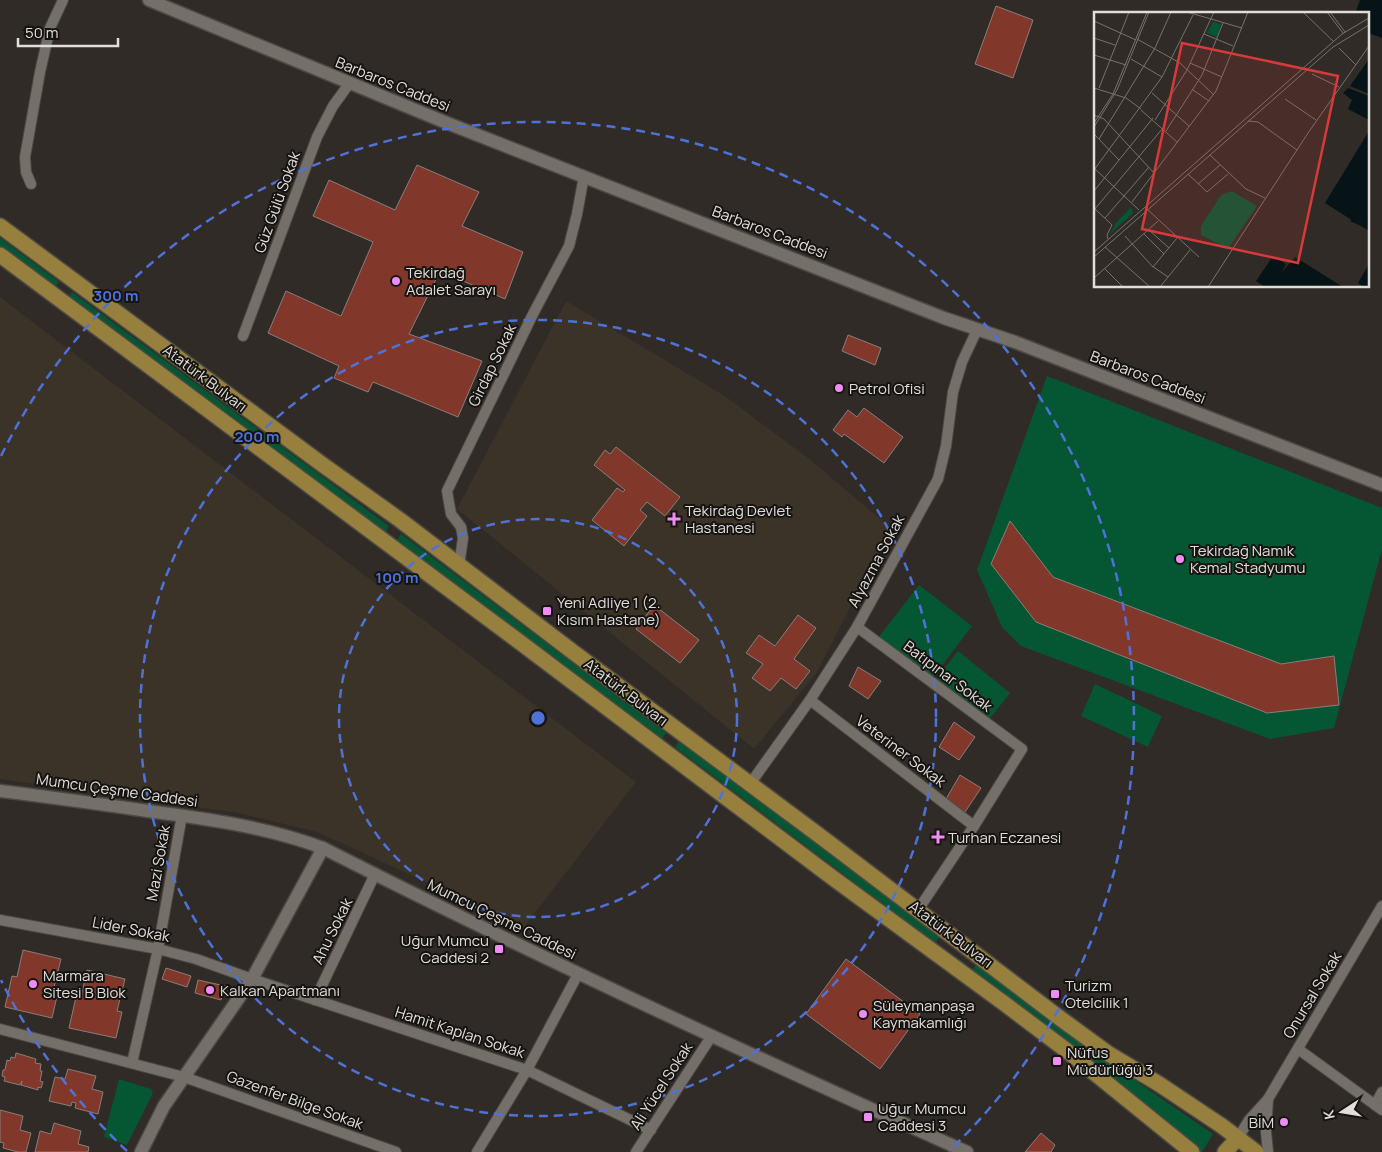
<svg xmlns="http://www.w3.org/2000/svg" width="1382" height="1152" viewBox="0 0 1382 1152" font-family="Manrope,sans-serif">
	<rect width="100%" height="100%" fill="#302b26"/>
	<g fill="#3b3228">
		<path d="M0,297L636,782L524,927L317,832L239,813L0,779Z"/>
		<path d="M566,301L725,396L808,458L891,528L816,674L754,749L457,509Z"/>
	</g>
	<g fill="#055734">
		<path d="M0,238L59,282L55,287L0,246Z"/>
		<path d="M72,292L389,526L385,533L67,299Z"/>
		<path d="M1047,376L1382,508V549L1334,728L1270,739L1021,646L1002,627L977,570Z"/>
		<path d="M401,534L666,733L662,739L397,540Z"/>
		<path d="M919,585L972,626L931,680L878,638Z"/>
		<path d="M958,651L1010,693L987,722L935,681Z"/>
		<path d="M1095,684L1162,716L1148,747L1081,716Z"/>
		<path d="M680,740L940,936L935,943L675,747Z"/>
		<path d="M977,964L1098,1055L1213,1134L1202,1152L1051,1028L971,971Z"/>
		<path d="M119,1079L151,1089L153,1093L127,1145L104,1137Z"/>
	</g>
	<path fill="#061417" d="M1360,0H1382V38L1368,33V14H1355Z"/>
	<g fill="#82372b" stroke="#887e7c">
		<path d="M996,6L1033,20L1013,78L975,64Z"/>
		<path d="M417,165L479,192L462,226L523,252L505,299L440,271L409,334L482,361L458,417L373,382L368,392L334,378L339,366L268,333L286,291L341,316L373,242L313,216L329,180L395,210Z"/>
		<path d="M848,335L881,348L875,365L842,351Z"/>
		<path d="M864,408L903,437L884,463L844,434L842,437L833,430L848,410L857,417Z"/>
		<path d="M616,447L680,497L665,516L647,502L640,510L647,516L624,546L592,520L617,488L623,492L625,490L594,465L605,450L610,454Z"/>
		<path d="M1010,521L1053,577L1281,664L1334,656L1339,705L1267,713L1036,622L991,564Z"/>
		<path d="M654,605L699,640L680,663L636,629Z"/>
		<path d="M798,615L816,628L794,659L810,671L796,689L781,678L770,691L752,678L763,664L746,653L759,635L775,646Z"/>
		<path d="M858,667L881,681L868,699L849,686Z"/>
		<path d="M954,722L975,737L959,760L939,747Z"/>
		<path d="M960,775L981,788L965,812L946,799Z"/>
		<path d="M23,950L61,959L53,991L58,992L52,1018L5,1007L12,976L17,977Z"/>
		<path d="M846,959L920,1014L880,1069L806,1014Z"/>
		<path d="M166,968L191,976L187,987L162,979Z"/>
		<path d="M87,970L125,979L117,1011L122,1012L116,1038L69,1028L76,997L81,998Z"/>
		<path d="M198,980L225,986L221,1000L195,993Z"/>
		<path d="M16,1053L36,1059L35,1063L41,1064L40,1071H42L40,1081L43,1082L41,1088L38,1087V1090L21,1085L22,1081L20,1085L4,1081L5,1077L2,1076L3,1070H5L7,1060L10,1061L11,1057L15,1058Z"/>
		<path d="M68,1069L96,1076L92,1089L103,1092L98,1114L75,1108L76,1103L72,1102L71,1106L49,1101L55,1077L65,1079Z"/>
		<path d="M0,1110L23,1116L20,1130L31,1133L26,1152H18L3,1148L4,1143L0,1142Z"/>
		<path d="M54,1123L81,1131L78,1144L89,1147L88,1152H35L40,1131L51,1134Z"/>
		<path d="M1041,1133L1055,1145L1051,1152H1025Z"/>
	</g>
	<g fill="none" stroke-linecap="round" stroke-linejoin="round">
		<defs>
			<g id="minor">
				<path d="M31,184L26,172L25,157L40,72L50,28L63,0"/>
				<path d="M243,336L317,137L333,106L349,84"/>
				<path d="M459,566L463,538L461,527L451,514L447,491L533,314L569,246L577,214L584,176"/>
				<path d="M857,627L1022,749L974,826L918,910"/>
				<path d="M810,700L974,826"/>
				<path d="M750,784L810,700L857,627L938,479L946,446L953,392L962,362L977,330"/>
				<path d="M0,920L158,949L196,959L252,979L527,1070L651,1130"/>
				<path d="M315,1000L375,874"/>
				<path d="M0,1029L184,1077L396,1152"/>
				<path d="M1298,1049L1382,1110"/>
				<path d="M132,1063L158,949L182,815"/>
				<path d="M1375,1105L1382,1092"/>
				<path d="M1238,1138L1249,1120L1268,1099L1382,906"/>
				<path d="M477,1152L527,1070L578,974"/>
				<path d="M636,1152L711,1037"/>
				<path d="M1268,1152L1266,1132L1268,1099"/>
			</g>
			<g id="tertiary">
				<path d="M149,0L447,123L944,318L1015,342L1382,485"/>
				<path d="M0,791C49,797 99,804 148,811C208,819 267,827 323,848C535,956 750,1055 967,1152"/>
				<path d="M141,1152L164,1106L252,979L323,848"/>
			</g>
			<g id="primary">
				<path d="M0,226L323,465L400,520L573,652L820,836L1057,1016L1109,1054L1159,1084L1222,1126L1256,1152"/>
				<path d="M0,255L513,637L833,878L1005,1004L1066,1050L1192,1152"/>
				<path d="M1225,1152L1238,1138"/>
			</g>
		</defs>
		<use href="#minor" stroke="#4c4844" stroke-width="12"/>
		<use href="#tertiary" stroke="#4c4844" stroke-width="15"/>
		<use href="#primary" stroke="#4c4844" stroke-width="18"/>
		<use href="#minor" stroke="#756f69" stroke-width="10"/>
		<use href="#tertiary" stroke="#756f69" stroke-width="12"/>
		<use href="#primary" stroke="#97803d" stroke-width="15"/>
	</g>
	<g fill="none" stroke="#4e72d8" stroke-width="2.5" stroke-dasharray="9 6">
		<circle cx="538" cy="718" r="199"/>
		<circle cx="538" cy="718" r="398"/>
		<path d="M127 1151A597 597 0 0 1 1 980M1 456A597 597 0 1 1 949 1151"/>
	</g>
	<g fill="#f18bf5" stroke="#161411" stroke-width="2">
		<circle cx="396" cy="281" r="5"/>
		<circle cx="839" cy="388" r="5"/>
		<path d="M671.5 511.5h5v5h5v5h-5v5h-5v-5h-5v-5h5z"/>
		<circle cx="1180" cy="559" r="5"/>
		<rect x="542" y="606" width="10" height="10" rx="2.5"/>
		<path d="M935.5 829.5h5v5h5v5h-5v5h-5v-5h-5v-5h5z"/>
		<rect x="494" y="944" width="10" height="10" rx="2.5"/>
		<circle cx="33" cy="984" r="5"/>
		<circle cx="210" cy="990" r="5"/>
		<rect x="1050" y="989" width="10" height="10" rx="2.5"/>
		<circle cx="863" cy="1014" r="5"/>
		<rect x="1052" y="1056" width="10" height="10" rx="2.5"/>
		<rect x="863" y="1112" width="10" height="10" rx="2.5"/>
		<circle cx="1284" cy="1122" r="5"/>
	</g>
	<g text-anchor="middle" dominant-baseline="central" stroke-width="4" stroke-linejoin="round" paint-order="stroke">
		<g font-size="15" fill="#e1ddda" stroke="#161411">
			<text transform="translate(393 84) rotate(22)">Barbaros Caddesi</text>
			<text transform="translate(277 202) rotate(-70)">Güz Gülü Sokak</text>
			<text transform="translate(770 232) rotate(21)">Barbaros Caddesi</text>
			<text transform="translate(492 365) rotate(-64)">Girdap Sokak</text>
			<text transform="translate(1148 377) rotate(21)">Barbaros Caddesi</text>
			<text transform="translate(205 378) rotate(37)">Atatürk Bulvarı</text>
			<text transform="translate(876 561) rotate(-62)">Alyazma Sokak</text>
			<text transform="translate(948 676) rotate(37)">Batıpınar Sokak</text>
			<text transform="translate(626 692) rotate(37)">Atatürk Bulvarı</text>
			<text transform="translate(901 751) rotate(37)">Veteriner Sokak</text>
			<text transform="translate(117 790) rotate(8)">Mumcu Çeşme Caddesi</text>
			<text transform="translate(158 863) rotate(-80)">Mazi Sokak</text>
			<text transform="translate(502 919) rotate(26)">Mumcu Çeşme Caddesi</text>
			<text transform="translate(131 929) rotate(11)">Lider Sokak</text>
			<text transform="translate(332 931) rotate(-64)">Ahu Sokak</text>
			<text transform="translate(951 934) rotate(37)">Atatürk Bulvarı</text>
			<text transform="translate(1312 995) rotate(-59)">Onursal Sokak</text>
			<text transform="translate(460 1032) rotate(18)">Hamit Kaplan Sokak</text>
			<text transform="translate(661 1086) rotate(-57)">Ali Yücel Sokak</text>
			<text transform="translate(295 1100) rotate(20)">Gazenfer Bilge Sokak</text>
		</g>
		<g font-size="15" fill="#e1ddda" stroke="#161411" text-anchor="start">
			<text x="406" y="272">Tekirdağ<tspan x="406" dy="17">Adalet Sarayı</tspan></text>
			<text x="849" y="388">Petrol Ofisi</text>
			<text x="685" y="510">Tekirdağ Devlet<tspan x="685" dy="17">Hastanesi</tspan></text>
			<text x="1190" y="550">Tekirdağ Namık<tspan x="1190" dy="17">Kemal Stadyumu</tspan></text>
			<text x="557" y="602">Yeni Adliye 1 (2.<tspan x="557" dy="17">Kısım Hastane)</tspan></text>
			<text x="948" y="837">Turhan Eczanesi</text>
			<text x="489" y="940" text-anchor="end">Uğur Mumcu<tspan x="489" dy="17">Caddesi 2</tspan></text>
			<text x="43" y="975">Marmara<tspan x="43" dy="17">Sitesi B Blok</tspan></text>
			<text x="1065" y="985">Turizm<tspan x="1065" dy="17">Otelcilik 1</tspan></text>
			<text x="220" y="990">Kalkan Apartmanı</text>
			<text x="873" y="1005">Süleymanpaşa<tspan x="873" dy="17">Kaymakamlığı</tspan></text>
			<text x="1067" y="1052">Nüfus<tspan x="1067" dy="17">Müdürlüğü 3</tspan></text>
			<text x="878" y="1108">Uğur Mumcu<tspan x="878" dy="17">Caddesi 3</tspan></text>
			<text x="1274" y="1122" text-anchor="end">BİM</text>
		</g>
	</g>
	<g transform="translate(1094 12)">
		<rect width="275" height="275" fill="#302b26"/>
		<path d="M119,10L127,12L123,25L113,21ZM138,179L163,194L134,237L107,223V214L127,183ZM37,195L39,201L16,222L22,211Z" fill="#055734"/>
		<path d="M275,47V82L256,74ZM254,76L275,84V108L254,97L258,88L249,81ZM275,119V219L231,191ZM179,244L192,252L188,260L201,245L249,275H171L162,269ZM275,252V275H270L264,271Z" fill="#061417"/>
		<path fill="none" stroke="#061417" stroke-width="2.5" d="M257,208L275,216M258,208L275,210"/>
		<path fill="none" stroke="#77726e" stroke-width="1" d="M93,0L148,16M209,0L240,30M233,0L249,21M236,0L251,20M0,9L42,28M110,22L139,34M0,26L21,33M43,27L86,51L120,83M245,36L262,53M0,43L32,53M37,47L68,65M96,51L128,65M218,62L245,75M0,76L32,86L47,97M5,76L35,0M99,78L115,89M58,81L95,114M191,87L222,108M47,98L83,130M0,103L10,107L60,161M61,108L93,58L120,0M154,109L164,110L203,138M0,111L19,82L53,0M0,115L23,78L55,0M72,119L108,63L129,11M0,122L25,148M5,127L61,36L77,0M116,143L152,177L171,186M1,157L45,198M0,158L68,65L99,3M94,162L113,180L134,162M104,172L126,153M0,179L59,106M38,190L122,79L154,0M1,197L18,213L13,223L14,227M0,198L69,116M54,198L105,245M11,206L55,155M55,218L75,236M50,222L70,242M31,224L58,254L74,265M11,235L56,275M0,240L248,22L275,6M0,245L239,35L275,13M59,255L83,226M11,257L29,275M0,266L64,209M66,275L96,238M114,275L214,121L275,34"/>
		<path fill="#d73a3a" fill-opacity="0.15" stroke="#d73a3a" stroke-width="2.5" d="M88,31L244,64L204,251L48,217Z"/>
		<rect width="275" height="275" fill="none" stroke="#e1ddda" stroke-width="2.5"/>
	</g>
	<circle cx="538" cy="718" r="8" fill="#4e72d8" stroke="#161411" stroke-width="2.5"/>
	<g font-size="15" text-anchor="middle" font-weight="bold" fill="#4e72d8" stroke="#161411" stroke-width="4" stroke-linejoin="round" paint-order="stroke">
		<text x="116" y="301">300 m</text>
		<text x="257" y="442">200 m</text>
		<text x="397" y="583">100 m</text>
	</g>
	<g transform="translate(1342 1112) rotate(258)" stroke="#161411" stroke-width="4" paint-order="stroke">
	<path d="M0-4L9 19L0 12L-9 19Z" fill="#e1ddda"/>
	<text y="-8" font-size="14" font-weight="bold" text-anchor="middle" fill="#e1ddda">K</text>
	</g>
	<path d="M18 38v8h100v-8" fill="none" stroke="#e1ddda" stroke-width="2.5"/>
	<text x="25" y="38" font-size="15" fill="#e1ddda" stroke="#161411" stroke-width="4" paint-order="stroke">50 m</text>
</svg>
